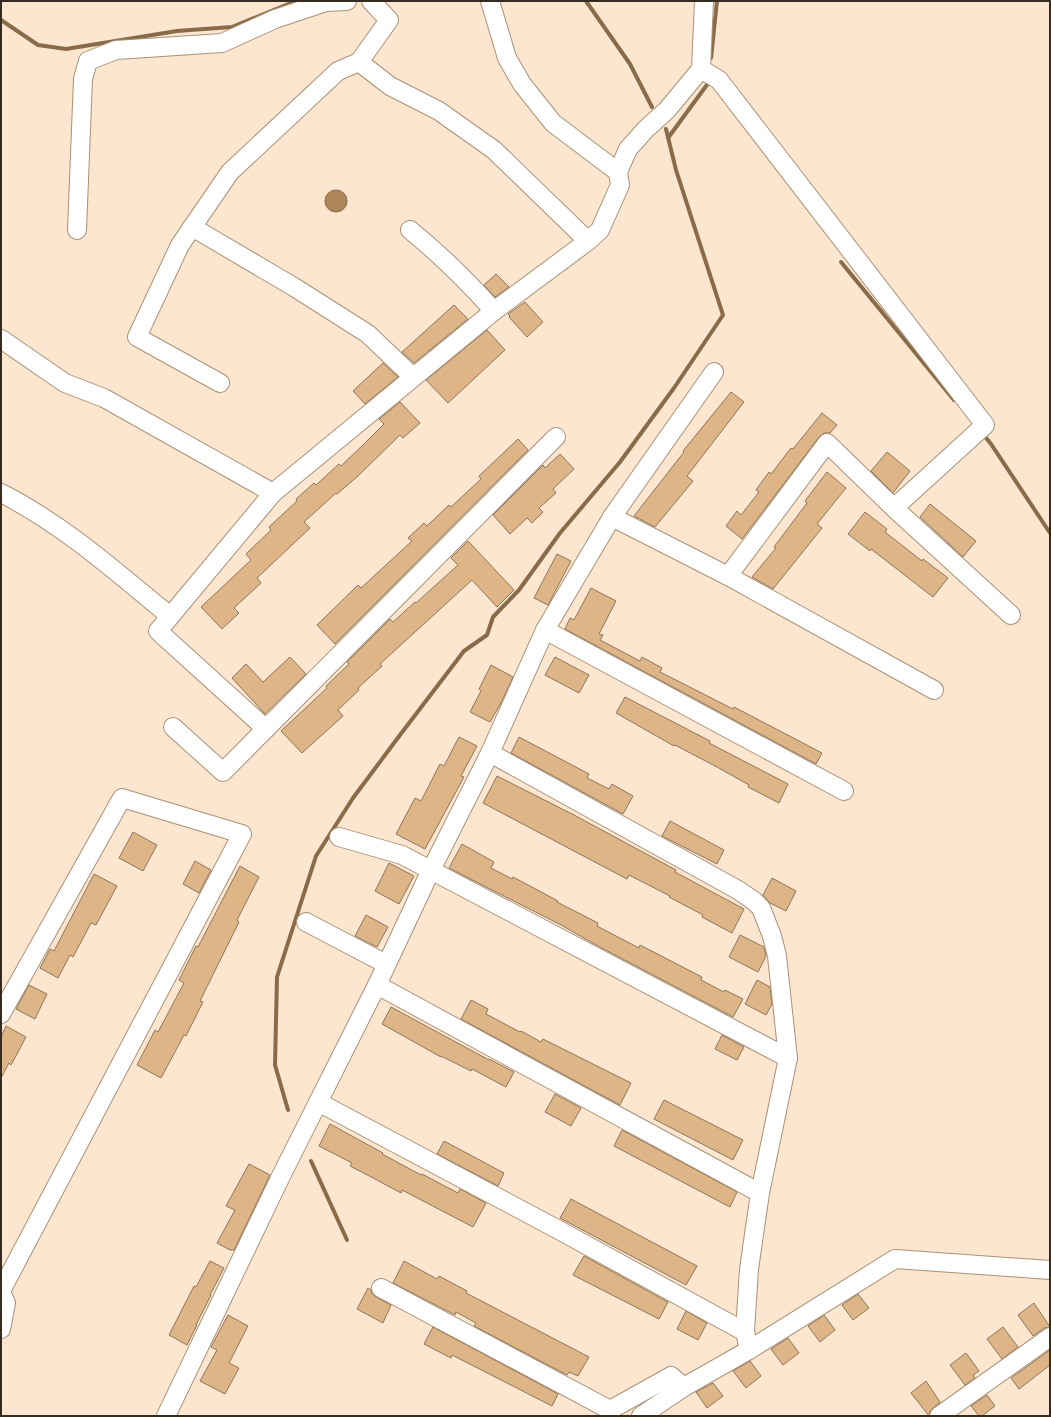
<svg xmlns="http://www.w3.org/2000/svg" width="1051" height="1417" viewBox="0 0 1051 1417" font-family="Georgia,serif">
	<rect width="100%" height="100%" fill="#fce6cf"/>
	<circle fill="#ad865a" stroke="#896b49" cx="336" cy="201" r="11"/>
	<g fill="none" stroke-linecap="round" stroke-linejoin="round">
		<g stroke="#896b49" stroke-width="4">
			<path d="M586,1L630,64L652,107"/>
			<path d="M1,20L38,45L66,49L177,31L232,27L296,1"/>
			<path d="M711,58L717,1"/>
			<path d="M668,138L709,82"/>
			<path d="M841,262L954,400"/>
			<path d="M982,433L991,444L1050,533"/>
			<path d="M288,1110L275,1065L277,977L316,856L353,798L400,735L464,651L487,635L493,617L519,590L560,533L620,462L674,388L723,315L676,170L666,129"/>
			<path d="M311,1161L347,1240"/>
		</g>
	</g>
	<g fill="#deb587" stroke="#8e755b">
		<path d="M496,274L509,287L495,297L484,285Z"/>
		<path d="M525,302L543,322L527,337L509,317L510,316L508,314Z"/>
		<path d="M454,305L468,319L414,363L402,352Z"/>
		<path d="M487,330L505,350L448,403L426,380Z"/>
		<path d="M383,363L398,377L365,404L353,391Z"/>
		<path d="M731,392L744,402L687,476L693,481L655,527L634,516L684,452L683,451Z"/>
		<path d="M400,402L420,423L403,438L400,435L358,476L337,494L336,493L304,522L310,528L257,578L261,583L234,608L239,613L222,629L201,607L251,560L246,554L271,530L269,527L297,501L296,499L314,483L316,485L339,464L341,466L365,443L384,424L379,419Z"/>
		<path d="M822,413L837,425L830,433H824L819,437L742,539L726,526L737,511L741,515L759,492L756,490L769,472L771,474L791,448L793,449Z"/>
		<path d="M518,439L528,450L335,644L317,625L358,585L361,588L412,541L408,538L424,523L427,526L449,505L451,507L481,479L479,476Z"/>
		<path d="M887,452L910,471L893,493L871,471Z"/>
		<path d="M560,454L574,469L553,489L556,493L539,508L543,512L532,523L527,518L510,534L493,515L543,465L545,468Z"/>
		<path d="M827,472L846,488L817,524L822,528L773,589L752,577L776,548L774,547L807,503L805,501Z"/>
		<path d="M930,504L976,541L963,557L920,517Z"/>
		<path d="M865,512L887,529L885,532L922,561L923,559L948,578L933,597L871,549L870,551L848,534Z"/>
		<path d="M468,541L514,590L497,607L472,580L380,664L382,666L358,688L359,690L338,710L343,716L302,753L281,731L327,688L326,686L349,664L347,662L390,619L393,622L415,602L416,603L458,565L451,558Z"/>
		<path d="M557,554L571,561L548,605L534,598Z"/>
		<path d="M591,588L616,601L599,634L603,635L600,640L640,661L642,657L662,668L660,672L733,709L734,707L822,753L816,764L565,629L570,618L574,620Z"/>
		<path d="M290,657L306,674L265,714L232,678L246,664L263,682Z"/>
		<path d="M555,657L589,675L579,693L545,675Z"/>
		<path d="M491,665L513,677L502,701L490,722L470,712L481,691L479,689Z"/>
		<path d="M625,697L710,741L709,743L788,784L779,803L748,787L749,785L717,767L675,745L674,746L616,713Z"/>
		<path d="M459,737L477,746L461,776L464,777L425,849L396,834L415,798L421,801L440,764L444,766Z"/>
		<path d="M519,737L589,774L587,778L609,789L612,784L633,796L623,814L511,753Z"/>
		<path d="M497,776L574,815L676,870L675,872L744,909L732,933L702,917L703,915L669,897L670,896L629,875L627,879L483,803Z"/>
		<path d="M670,821L724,850L717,864L662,836Z"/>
		<path d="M133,832L157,845L143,871L119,858Z"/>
		<path d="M462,844L494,862L491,868L512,879L513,877L558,901L557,902L598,923L597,926L639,948L640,945L702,977L701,980L724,992L725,990L743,999L733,1017L598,946L561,925L449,868Z"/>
		<path d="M195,861L211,870L199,893L183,884Z"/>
		<path d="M389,863L414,876L399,904L375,891Z"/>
		<path d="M240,866L259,877L237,920L239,922L200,1001L203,1002L186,1036L184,1035L161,1078L137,1065L155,1030L158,1032L184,983L179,980L196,946L198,947Z"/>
		<path d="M94,874L117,886L96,925L91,923L73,957L70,955L58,978L40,968L50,949L54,951Z"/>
		<path d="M772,878L796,891L786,911L770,903L763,895Z"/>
		<path d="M366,915L388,927L377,947L355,936Z"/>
		<path d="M740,935L764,947L766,956L758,972L729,957Z"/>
		<path d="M757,980L770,987L772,1004L766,1015L745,1004Z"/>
		<path d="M29,985L47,994L35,1019L16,1009Z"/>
		<path d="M471,1000L488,1009L486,1014L520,1032L521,1031L541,1042L543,1039L631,1083L620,1105L461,1019Z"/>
		<path d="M391,1007L489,1060V1059L514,1072L506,1087L472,1069L471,1071L441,1056V1057L382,1024Z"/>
		<path d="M6,1026L26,1037L11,1065L9,1063L1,1078V1037Z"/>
		<path d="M722,1035L744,1047L737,1060L715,1049Z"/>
		<path d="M555,1094L581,1108L571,1126L545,1112Z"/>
		<path d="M664,1100L743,1140L733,1160L654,1119Z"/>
		<path d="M330,1124L383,1153L382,1154L421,1175L422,1174L458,1193L460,1189L486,1203L473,1227L402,1190L401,1193L375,1179L350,1166L352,1163L319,1146Z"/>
		<path d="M622,1130L737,1192L730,1207L614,1146Z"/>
		<path d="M444,1141L504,1173L498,1186L437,1154Z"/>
		<path d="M249,1164L270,1175L234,1250H230L217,1243L235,1210L226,1206Z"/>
		<path d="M571,1199L697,1266L686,1285L560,1218Z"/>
		<path d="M584,1256L668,1302L659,1319L573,1275Z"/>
		<path d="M210,1261L224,1268L210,1295H211L196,1325H197L187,1345L169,1335L194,1286L196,1287Z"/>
		<path d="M404,1261L437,1279L439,1276L467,1291L466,1293L589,1357L578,1376L569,1372L567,1375L474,1326L476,1323L456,1312L455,1315L393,1283Z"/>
		<path d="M368,1288L371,1290L372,1294L376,1297L391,1305L383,1323L357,1309Z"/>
		<path d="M858,1294L869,1308L853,1320L842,1305Z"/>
		<path d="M1034,1303L1050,1327L1044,1328L1033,1336L1018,1315Z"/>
		<path d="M686,1311L707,1323L698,1340L677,1329Z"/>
		<path d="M228,1315L248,1326L229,1363L239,1368L225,1394L200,1381L217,1350L211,1347Z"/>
		<path d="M824,1315L835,1330L820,1342L808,1326Z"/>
		<path d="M433,1327L558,1394L552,1406L452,1355L451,1358L424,1344Z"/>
		<path d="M1003,1327L1018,1347L1002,1359L987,1339Z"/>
		<path d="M788,1338L799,1353L783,1365L771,1349Z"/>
		<path d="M1050,1350V1365L1019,1389L1011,1378Z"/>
		<path d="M966,1353L979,1371L973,1375L975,1378L965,1385L950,1365Z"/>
		<path d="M750,1361L761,1376L746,1388L733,1371Z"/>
		<path d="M926,1381L940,1402L933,1408L930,1411L929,1416L911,1393Z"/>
		<path d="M713,1383L723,1396L707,1408L696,1392Z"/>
		<path d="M987,1395L995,1406L982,1416H979L971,1406Z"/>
	</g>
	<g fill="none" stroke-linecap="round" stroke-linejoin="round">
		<defs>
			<g id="minor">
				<path d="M490,1L507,58L522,84L553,123L618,172"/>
				<path d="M359,62L390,86L439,111L494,150L588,241"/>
				<path d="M701,69L719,80L985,425L894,508"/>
				<path d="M192,227L294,287L368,334L413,377"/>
				<path d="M77,230L83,79L88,61L116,50L222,43L275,19L326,2L347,1"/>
				<path d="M410,230C441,255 468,282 494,311"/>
				<path d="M1,339L65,383L104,398L273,493"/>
				<path d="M220,383L137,337L180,245L230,172L338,71L359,62L389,20L371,1"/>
				<path d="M1,493C64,525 116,572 170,616"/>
				<path d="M612,517L728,576L934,690"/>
				<path d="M728,576L827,443L894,508L1011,615"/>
				<path d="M545,630L844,791"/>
				<path d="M173,727L223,772L556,437"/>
				<path d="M266,729L158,631L273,493L494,311L588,241L600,230L620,185L618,172L628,149L646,129L667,110L701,69L704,1"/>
				<path d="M490,753L738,890L754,901L761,908L772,936L777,956L788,1058L760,1193L749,1269L745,1332L749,1350"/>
				<path d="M339,837L402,855L788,1058"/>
				<path d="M306,922L386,964"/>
				<path d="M377,985L760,1193"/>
				<path d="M1,1014L122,798L242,834L1,1291"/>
				<path d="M318,1102L557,1229L745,1332"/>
				<path d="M381,1288L610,1410L671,1376L684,1387"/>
				<path d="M1,1292L6,1303L1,1329"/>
				<path d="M166,1416L281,1176L377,985L431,870L490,753L545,630L612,517L714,372"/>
				<path d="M641,1416L684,1387L749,1350L895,1259L1050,1270"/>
				<path d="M939,1416L1050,1337"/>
			</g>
		</defs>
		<use href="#minor" stroke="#aa9176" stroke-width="20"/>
		<use href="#minor" stroke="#fff" stroke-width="18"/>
	</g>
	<rect width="1051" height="1417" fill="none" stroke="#362b20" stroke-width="4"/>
</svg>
